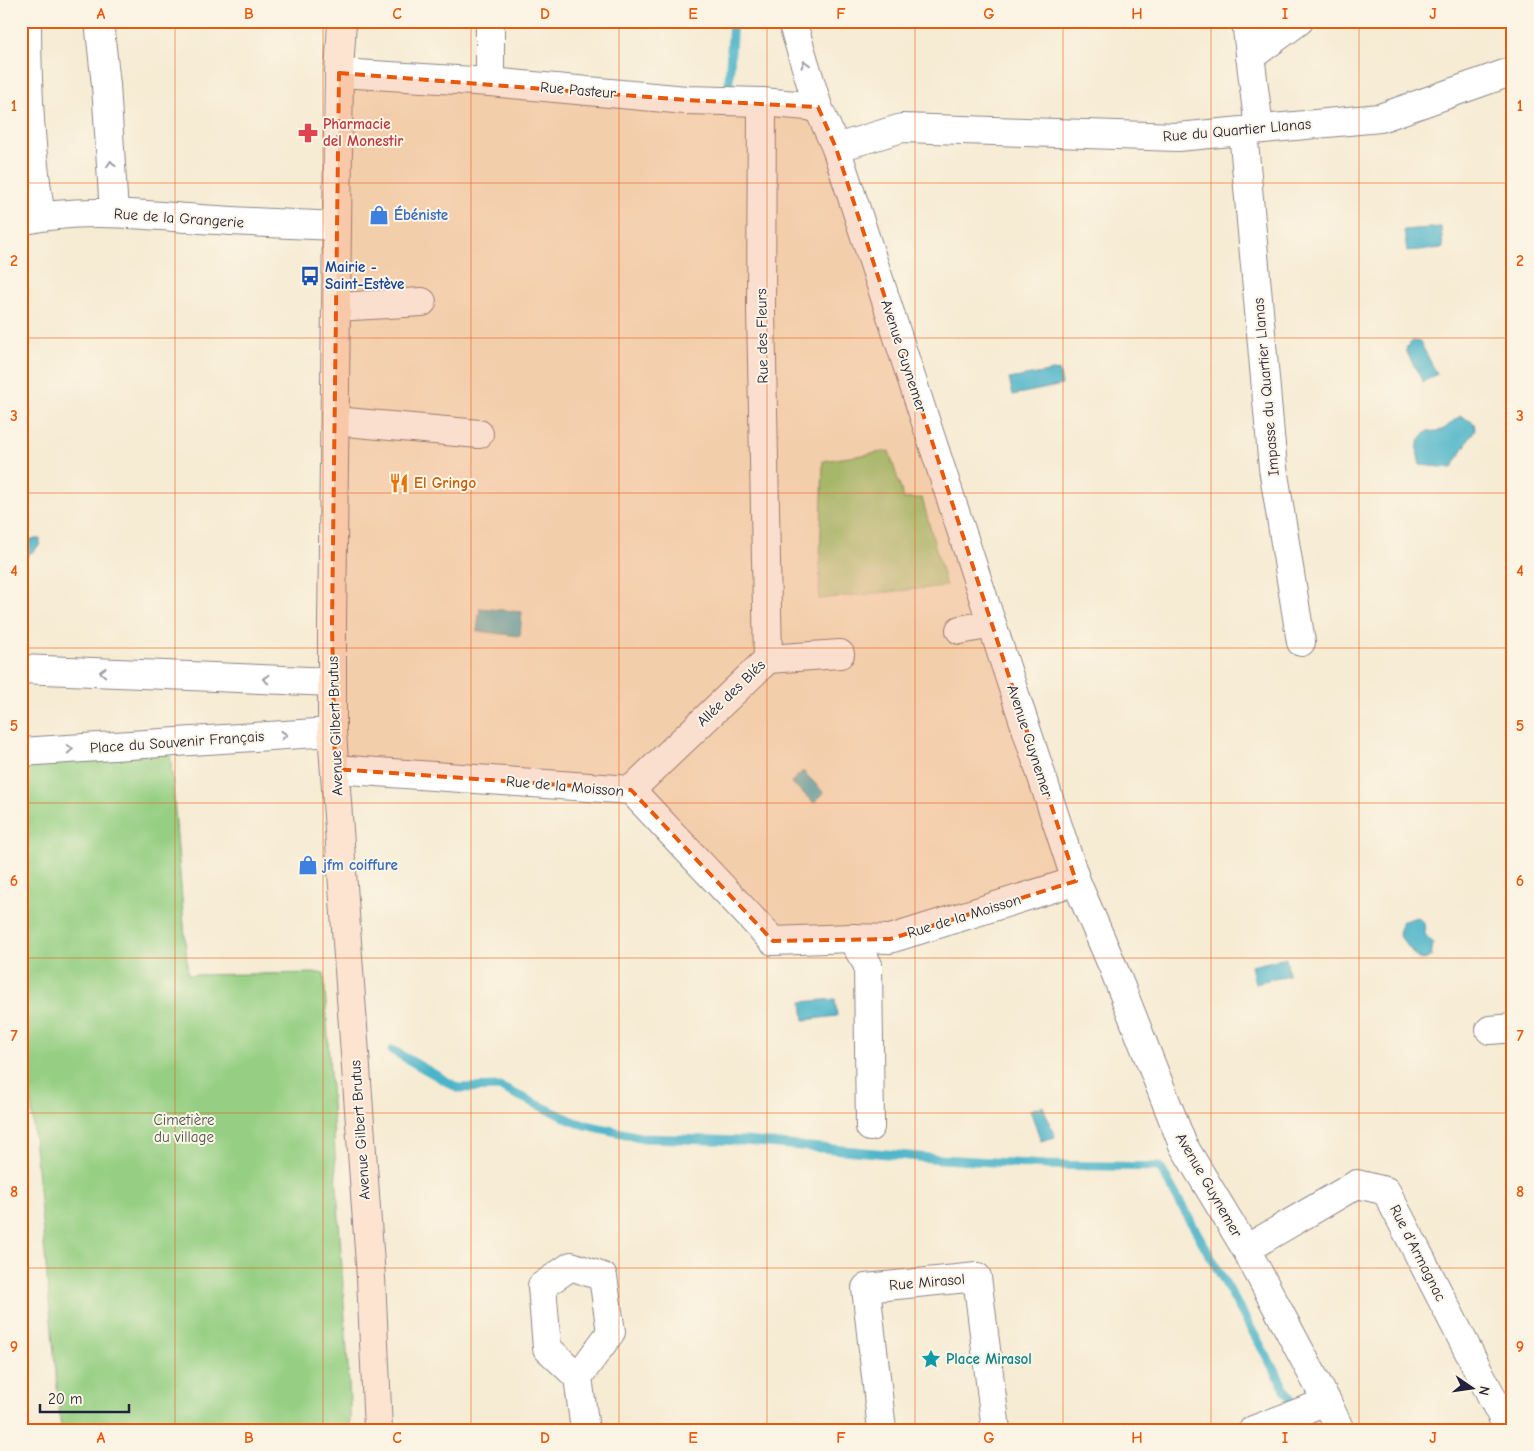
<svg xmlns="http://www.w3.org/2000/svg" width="1534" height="1451" viewBox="0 0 1534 1451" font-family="'Comic Neue',sans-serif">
	<rect width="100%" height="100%" fill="#fcf5e5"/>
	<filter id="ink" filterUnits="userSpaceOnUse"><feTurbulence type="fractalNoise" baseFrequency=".02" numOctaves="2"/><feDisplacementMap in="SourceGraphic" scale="10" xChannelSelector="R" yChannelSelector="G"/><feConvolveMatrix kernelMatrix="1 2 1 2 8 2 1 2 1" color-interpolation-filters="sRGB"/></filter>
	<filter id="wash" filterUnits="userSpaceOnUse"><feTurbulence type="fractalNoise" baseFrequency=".0096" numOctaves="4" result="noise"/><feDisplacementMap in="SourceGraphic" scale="20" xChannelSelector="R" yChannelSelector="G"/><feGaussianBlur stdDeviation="1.12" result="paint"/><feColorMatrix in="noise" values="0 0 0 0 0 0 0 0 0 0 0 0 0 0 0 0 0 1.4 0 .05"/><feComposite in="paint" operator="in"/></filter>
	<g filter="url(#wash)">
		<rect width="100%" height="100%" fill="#f6ebd3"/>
		<g fill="#96cf83" stroke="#5c785f">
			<path d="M889,451L904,499L922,498L946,586L819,599L823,461Z"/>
			<path d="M170,749L188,975L324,973L350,1401V1430H61L21,993V759Z"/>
		</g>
		<g fill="#4bb4c9" stroke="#366b82">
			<path d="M1441,227L1443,248L1407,251L1404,230Z"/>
			<path d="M1413,341L1420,342L1437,374L1423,382L1406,351L1407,346Z"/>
			<path d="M1059,370L1062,385L1013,395L1009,379Z"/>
			<path d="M1461,416L1474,423L1475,429L1452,468L1420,465C1416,449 1415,441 1428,431C1449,433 1446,423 1461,416Z"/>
			<path d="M21,539H40V545L21,562Z"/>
			<path d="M480,608L522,612L520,636L477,631Z"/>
			<path d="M803,771L824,793L814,803L791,782Z"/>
			<path d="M1417,917L1424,923L1425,934L1433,944L1431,956C1426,960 1423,961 1417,958L1399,935L1401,922Z"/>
			<path d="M1286,958L1289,975L1255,983L1251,966Z"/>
			<path d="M835,999L837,1016L804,1020L802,1002Z"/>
			<path d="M1043,1106L1055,1137L1041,1141L1030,1110Z"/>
		</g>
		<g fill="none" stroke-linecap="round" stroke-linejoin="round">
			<g stroke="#4bb4c9" stroke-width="9">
				<path d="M728,95L733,21"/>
				<path d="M392,1050L458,1088L500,1087L577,1123L644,1138L745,1141L941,1159L1046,1165L1160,1167L1308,1430"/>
			</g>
		</g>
	</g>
	<g filter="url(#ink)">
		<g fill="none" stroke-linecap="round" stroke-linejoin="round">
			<defs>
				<g id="minor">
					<path d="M27,21C27,86 30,152 41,216"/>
					<path d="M99,21L106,85L114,213"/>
					<path d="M1246,21L1259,129"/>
					<path d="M1250,57L1299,21"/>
					<path d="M339,73L490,82L686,100L762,102L818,107"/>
					<path d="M490,82V21"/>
					<path d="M1243,131L1273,468L1301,642"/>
					<path d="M836,148L902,128L1178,137L1380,118L1513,71"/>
					<path d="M21,221C75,208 133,214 188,218C238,222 287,224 337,226"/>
					<path d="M336,307L422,302"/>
					<path d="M335,421L479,434"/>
					<path d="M960,630L992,624"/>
					<path d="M768,659L840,654"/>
					<path d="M21,669L332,682"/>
					<path d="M21,752L332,732"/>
					<path d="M335,769L631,790L773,941L851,938L890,939L1076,881"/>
					<path d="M631,790L768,659L761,311L762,102"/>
					<path d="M851,938L868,965L870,1127"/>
					<path d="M1490,1030L1513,1028"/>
					<path d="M1246,1249L1357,1184L1386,1191L1509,1430"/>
					<path d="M578,1377L611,1332L603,1277L571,1266L542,1286L547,1348L578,1377L585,1430"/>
					<path d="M882,1430L866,1288L977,1277L996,1430"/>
					<path d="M1253,1430L1327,1402"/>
				</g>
				<path id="tertiary" d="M792,21L818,107L836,148L1076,881L1113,967L1183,1145L1246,1249L1327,1402L1340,1430"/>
				<path id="secondary" d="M342,21L339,73L338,146L332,624V732L371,1278L378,1430"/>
			</defs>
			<use href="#minor" stroke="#8c8687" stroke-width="30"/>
			<use href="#tertiary" stroke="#8c8687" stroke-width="30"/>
			<use href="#secondary" stroke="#8c8687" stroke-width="30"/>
			<use href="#minor" stroke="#fff" stroke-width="28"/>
			<use href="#tertiary" stroke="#fff" stroke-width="28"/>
			<use href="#secondary" stroke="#fde4d1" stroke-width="28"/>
		</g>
		<defs><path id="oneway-chevron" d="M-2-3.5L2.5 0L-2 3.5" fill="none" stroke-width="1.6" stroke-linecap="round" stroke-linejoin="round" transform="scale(1.25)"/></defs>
		<g stroke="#9c9ca7">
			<use href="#oneway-chevron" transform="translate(805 64) rotate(-107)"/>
			<use href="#oneway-chevron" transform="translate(111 164) rotate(-94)"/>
			<use href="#oneway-chevron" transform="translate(103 672) rotate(-178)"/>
			<use href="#oneway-chevron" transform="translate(266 679) rotate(-178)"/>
			<use href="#oneway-chevron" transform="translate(284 735) rotate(-4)"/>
			<use href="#oneway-chevron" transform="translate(70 749) rotate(-4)"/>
		</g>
	</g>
	<path fill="#e8590c" fill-opacity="0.2" stroke="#e8590c" stroke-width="4" stroke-dasharray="10 6" stroke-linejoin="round" d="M339,73L686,100L818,107L836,148L1076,881L890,939L773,941L631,790L335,769L332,624Z"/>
	<path fill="none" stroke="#e8590c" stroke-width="1" stroke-opacity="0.55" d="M175,21V1430M323,21V1430M471,21V1430M619,21V1430M767,21V1430M915,21V1430M1063,21V1430M1211,21V1430M1359,21V1430M21,183H1513M21,338H1513M21,493H1513M21,648H1513M21,803H1513M21,958H1513M21,1113H1513M21,1268H1513"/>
	<defs>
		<symbol id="pharmacy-bare" viewBox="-9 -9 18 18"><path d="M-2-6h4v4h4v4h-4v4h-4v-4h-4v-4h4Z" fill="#e0444e" stroke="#fcf5e5" stroke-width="2.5" paint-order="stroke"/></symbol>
		<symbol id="shop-bare" viewBox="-9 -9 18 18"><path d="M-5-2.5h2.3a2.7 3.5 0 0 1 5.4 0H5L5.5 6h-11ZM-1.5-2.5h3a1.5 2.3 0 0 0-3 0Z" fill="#3f7fe0" stroke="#fcf5e5" stroke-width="2.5" paint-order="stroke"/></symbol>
		<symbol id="bus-bare" viewBox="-9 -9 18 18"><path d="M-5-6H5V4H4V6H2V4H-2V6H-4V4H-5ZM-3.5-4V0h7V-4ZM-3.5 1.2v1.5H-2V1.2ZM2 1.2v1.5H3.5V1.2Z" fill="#1a4fb4" stroke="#fcf5e5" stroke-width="2.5" paint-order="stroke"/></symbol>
		<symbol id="restaurant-bare" viewBox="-9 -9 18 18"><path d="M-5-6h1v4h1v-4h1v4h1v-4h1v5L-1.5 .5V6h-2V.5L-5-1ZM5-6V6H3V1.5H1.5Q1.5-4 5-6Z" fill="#e8710a" stroke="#fcf5e5" stroke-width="2.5" paint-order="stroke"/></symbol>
		<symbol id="sight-bare" viewBox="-9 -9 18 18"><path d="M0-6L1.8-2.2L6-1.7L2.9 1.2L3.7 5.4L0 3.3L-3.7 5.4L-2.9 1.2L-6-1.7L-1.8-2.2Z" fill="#0f9aa8" stroke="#fcf5e5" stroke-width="2.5" paint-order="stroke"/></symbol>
	</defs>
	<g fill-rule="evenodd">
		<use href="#pharmacy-bare" x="294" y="119" width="28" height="28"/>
		<use href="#shop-bare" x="365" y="201" width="28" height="28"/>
		<use href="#bus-bare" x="296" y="262" width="28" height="28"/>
		<use href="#restaurant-bare" x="385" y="469" width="28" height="28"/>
		<use href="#shop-bare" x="294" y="851" width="28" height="28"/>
		<use href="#sight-bare" x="917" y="1345" width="28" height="28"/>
	</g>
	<g text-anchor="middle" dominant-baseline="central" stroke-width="4" stroke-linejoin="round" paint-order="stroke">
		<g font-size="15" fill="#22223b" stroke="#fcf5e5">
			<text transform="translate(578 90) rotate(5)">Rue Pasteur</text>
			<text transform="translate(1237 130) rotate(-5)">Rue du Quartier Llanas</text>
			<text transform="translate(179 218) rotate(4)">Rue de la Grangerie</text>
			<text transform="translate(762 336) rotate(-91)">Rue des Fleurs</text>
			<text transform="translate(904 356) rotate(72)">Avenue Guynemer</text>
			<text transform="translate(1266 387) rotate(-95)">Impasse du Quartier Llanas</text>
			<text transform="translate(731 693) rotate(-44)">Allée des Blés</text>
			<text transform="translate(335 726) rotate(-92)">Avenue Gilbert Brutus</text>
			<text transform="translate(1030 741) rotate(72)">Avenue Guynemer</text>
			<text transform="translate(177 742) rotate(-4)">Place du Souvenir Français</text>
			<text transform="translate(565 786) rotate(5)">Rue de la Moisson</text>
			<text transform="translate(964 916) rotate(-17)">Rue de la Moisson</text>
			<text transform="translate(360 1130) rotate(-94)">Avenue Gilbert Brutus</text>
			<text transform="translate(1209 1185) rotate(60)">Avenue Guynemer</text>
			<text transform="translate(1418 1253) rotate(63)">Rue d'Armagnac</text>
			<text transform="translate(927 1282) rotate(-5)">Rue Mirasol</text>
		</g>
		<g font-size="15" font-weight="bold" fill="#be3a42" stroke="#fcf5e5" text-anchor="start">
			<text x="323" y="124">Pharmacie<tspan x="323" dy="17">del Monestir</tspan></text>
		</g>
		<g font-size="15" font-weight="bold" fill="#366cbe" stroke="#fcf5e5" text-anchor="start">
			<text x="394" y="215">Ébéniste</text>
			<text x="323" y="865">jfm coiffure</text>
		</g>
		<g font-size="15" font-weight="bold" fill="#164399" stroke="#fcf5e5" text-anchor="start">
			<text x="325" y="267">Mairie -<tspan x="325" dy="17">Saint-Estève</tspan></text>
		</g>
		<g font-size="15" font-weight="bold" fill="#c56008" stroke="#fcf5e5" text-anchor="start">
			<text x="414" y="483">El Gringo</text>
		</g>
		<g font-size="15" fill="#455651" stroke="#fcf5e5">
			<text x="184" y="1120">Cimetière<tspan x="184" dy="17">du village</tspan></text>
		</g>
		<g font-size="15" font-weight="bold" fill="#0d838f" stroke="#fcf5e5" text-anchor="start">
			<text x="946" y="1359">Place Mirasol</text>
		</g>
	</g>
	<rect width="1534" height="1451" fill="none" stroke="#fcf5e5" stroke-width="55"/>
	<g transform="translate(1472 1388) rotate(103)" stroke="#fcf5e5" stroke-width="4" paint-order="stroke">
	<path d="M0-4L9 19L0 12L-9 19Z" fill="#22223b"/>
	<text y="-8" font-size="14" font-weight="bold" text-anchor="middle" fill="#22223b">N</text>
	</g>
	<path d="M40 1404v8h89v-8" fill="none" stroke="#22223b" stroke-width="2.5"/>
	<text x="48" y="1404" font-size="15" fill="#22223b" stroke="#fcf5e5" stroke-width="4" paint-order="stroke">20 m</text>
	<rect x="28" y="28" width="1478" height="1396" fill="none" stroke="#e8590c" stroke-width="2"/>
	<g font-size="16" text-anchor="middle" font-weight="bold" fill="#e8590c">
		<text x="101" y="19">A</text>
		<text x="249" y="19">B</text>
		<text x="397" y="19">C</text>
		<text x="545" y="19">D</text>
		<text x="693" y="19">E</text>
		<text x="841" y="19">F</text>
		<text x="989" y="19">G</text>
		<text x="1137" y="19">H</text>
		<text x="1285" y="19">I</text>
		<text x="1433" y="19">J</text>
		<text x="14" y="111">1</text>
		<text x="1520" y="111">1</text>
		<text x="14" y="266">2</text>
		<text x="1520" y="266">2</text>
		<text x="14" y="421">3</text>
		<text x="1520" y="421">3</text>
		<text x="14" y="576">4</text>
		<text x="1520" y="576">4</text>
		<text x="14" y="731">5</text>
		<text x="1520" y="731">5</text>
		<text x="14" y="886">6</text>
		<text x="1520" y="886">6</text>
		<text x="14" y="1041">7</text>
		<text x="1520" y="1041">7</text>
		<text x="14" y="1197">8</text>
		<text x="1520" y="1197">8</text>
		<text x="14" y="1352">9</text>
		<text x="1520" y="1352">9</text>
		<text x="101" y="1443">A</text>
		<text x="249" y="1443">B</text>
		<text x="397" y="1443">C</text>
		<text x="545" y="1443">D</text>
		<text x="693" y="1443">E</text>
		<text x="841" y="1443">F</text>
		<text x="989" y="1443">G</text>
		<text x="1137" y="1443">H</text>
		<text x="1285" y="1443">I</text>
		<text x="1433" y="1443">J</text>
	</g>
</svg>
